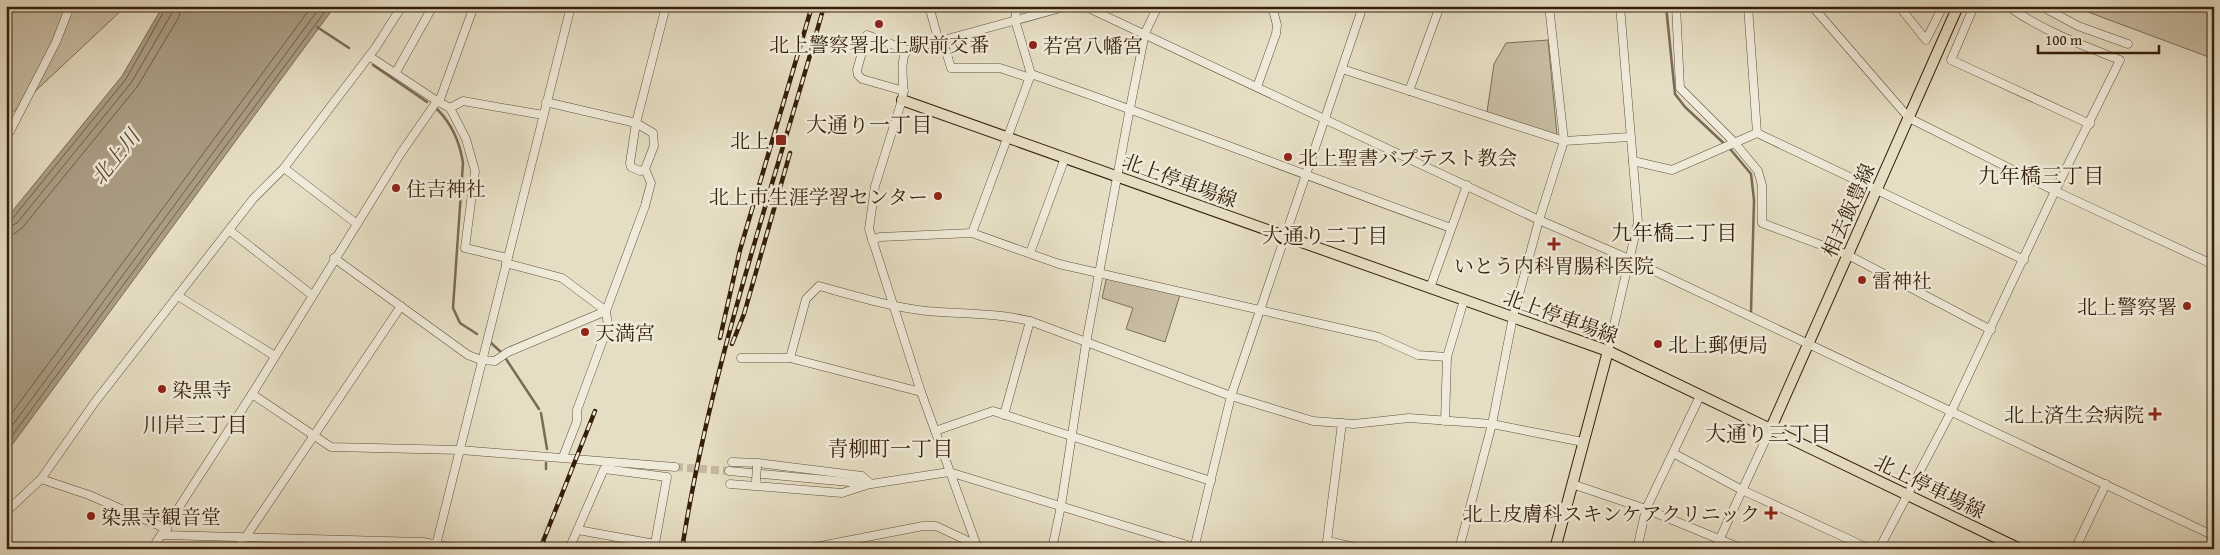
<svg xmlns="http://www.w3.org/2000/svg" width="2220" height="555" viewBox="0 0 2220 555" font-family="'Gentium Book Plus','Noto Serif JP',serif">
	<rect width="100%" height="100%" fill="#e6dec4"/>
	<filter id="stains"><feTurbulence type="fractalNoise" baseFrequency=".004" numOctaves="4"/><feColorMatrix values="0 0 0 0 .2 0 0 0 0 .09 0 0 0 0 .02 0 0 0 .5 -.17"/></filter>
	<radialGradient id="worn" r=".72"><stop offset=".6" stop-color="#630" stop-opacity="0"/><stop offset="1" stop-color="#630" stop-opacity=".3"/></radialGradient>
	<g fill="#c8bda4" stroke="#7e6e57">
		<path d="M6,6H126L12,113L6,108Z"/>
		<path d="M2076,6H2214V59L2080,9Z"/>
		<path d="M1548,40L1557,135L1487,112L1494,64L1506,43Z"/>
		<path d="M1107,276L1180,295L1165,342L1126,329L1133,308L1102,298Z"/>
	</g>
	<path fill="#aa9d85" stroke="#7b6a54" d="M163,6H335L6,453V219L122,76Z"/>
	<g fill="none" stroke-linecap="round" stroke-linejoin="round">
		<g stroke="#705e48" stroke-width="1">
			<path d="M6,221L12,219L126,79L167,6"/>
			<path d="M6,228L17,223L131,83L172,13L173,6"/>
			<path d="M6,235L14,234L22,228L137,87L179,17L181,6"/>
			<path d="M6,421L312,6"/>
			<path d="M6,434L321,6"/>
			<path d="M6,444L329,6"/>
		</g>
		<g stroke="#7b6a54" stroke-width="2.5">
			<path d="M1666,6L1675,94L1685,107L1731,150L1751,174L1754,200L1751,312"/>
			<path d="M317,27L349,48"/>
			<path d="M373,65L427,102"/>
			<path d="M437,109C451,123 460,143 463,163L453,308L460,323L477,334"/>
			<path d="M490,342L502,353"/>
			<path d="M506,359L539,409"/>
			<path d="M541,413L547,449"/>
			<path d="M546,469V463"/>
			<path d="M639,546L652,548"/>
		</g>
		<path stroke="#c3b89f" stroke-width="8" stroke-dasharray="8 4" stroke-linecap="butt" d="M675,467L729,471"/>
		<defs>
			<g id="minor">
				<path d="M474,6L439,102L450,108L466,139L475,171L465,248L507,258"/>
				<path d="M929,6L939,42"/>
				<path d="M1017,6L1015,20L1031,74C1172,123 1311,178 1451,228"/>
				<path d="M1084,6L1539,220L1629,259L2214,536"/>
				<path d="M1676,6L1680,88L1734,142L1758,171L1762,185V223L1848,255L1991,330"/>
				<path d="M1748,6L1757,133"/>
				<path d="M1812,6L1909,118L2055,191L2214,265"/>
				<path d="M1899,6L1926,40L1943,6"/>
				<path d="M1974,6L1951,60L2090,124"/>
				<path d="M2041,6L2078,26L2128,44"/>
				<path d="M943,41L951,68H1000L1030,78"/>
				<path d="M1342,69L1564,141L1630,137"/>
				<path d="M396,72L433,6"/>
				<path d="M1257,87L1276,34L1277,25L1272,6"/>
				<path d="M904,91L862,79L858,75L857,70L867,35L907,50"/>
				<path d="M1409,91L1440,6"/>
				<path d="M546,102L636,123L653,133L654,146L645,169L640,171L631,167L630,163L636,123L666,6"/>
				<path d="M450,108L463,101L543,115"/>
				<path d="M6,139L56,42L70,6"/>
				<path d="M1633,161L1672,170L1757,133L2024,260"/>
				<path d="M284,168L357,224"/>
				<path d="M229,230L312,295"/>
				<path d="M972,233L1031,74"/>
				<path d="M872,240L880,237L972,233L1059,264L1378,337L1418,355L1447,357"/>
				<path d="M1030,253L1065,158"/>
				<path d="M334,258L468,355L481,360L495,361L508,352L606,311"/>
				<path d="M506,263L562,278L606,311"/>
				<path d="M1430,288L1467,185"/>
				<path d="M178,296L275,356"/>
				<path d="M1608,351L1638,222L1620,6"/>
				<path d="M741,358H790L921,392"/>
				<path d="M790,358L806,299L819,286C855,296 890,307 927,311C963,314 996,313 1030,321L1231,396L1313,421L1354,424L1409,418L1492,424L1583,442"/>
				<path d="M252,394L331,447L460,450L675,467"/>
				<path d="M1004,415L1030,321"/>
				<path d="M1445,421L1447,357L1464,300"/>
				<path d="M935,431L993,411L1211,481"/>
				<path d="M1673,453L1742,490L1870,549"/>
				<path d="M563,457L577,421V410L608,326L606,311L645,206L651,183L645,169"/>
				<path d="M732,462L758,463L862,476L871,484"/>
				<path d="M729,471L871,484L949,472L1197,548"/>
				<path d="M41,479L89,495L167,529"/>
				<path d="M730,484L842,493L867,485"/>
				<path d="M1572,484L1646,509L1743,549"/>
				<path d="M6,512L41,479L95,402L253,199L284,168L376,47L402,6"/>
				<path d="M578,530L655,544"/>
				<path d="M162,535L423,542L460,549"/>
				<path d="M245,538L401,306"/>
				<path d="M1328,541L1363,549"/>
				<path d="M152,549L252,394L401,153L437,101L369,56"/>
				<path d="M238,549L242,538"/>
				<path d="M435,549L571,6"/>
				<path d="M569,549L604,469L667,477L654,549"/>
				<path d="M805,549L923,526H936L985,549"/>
				<path d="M978,549L921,392L869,229L875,186L902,100C906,84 898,64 907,50L1068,6"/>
				<path d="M1052,549L1061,506L1086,343L1130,108L1145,33L1158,6"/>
				<path d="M1194,549L1231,396L1363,6"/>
				<path d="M1326,549L1342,423"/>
				<path d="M1459,549L1492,424L1513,317L1539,220L1564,141L1549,6"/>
				<path d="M1637,549L1646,509L1700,396"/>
				<path d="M1715,549L1771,428"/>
				<path d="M1879,549L1951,412L2055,191L2120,60C2082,45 2042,31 2008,6"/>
				<path d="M2075,549L2106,484"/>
			</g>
			<g id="major">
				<path d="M902,100L1608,351L2020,549"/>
				<path d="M1771,428L1958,6"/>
				<path d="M1555,549L1608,351"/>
			</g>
		</defs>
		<use href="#minor" stroke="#614e38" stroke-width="9"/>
		<use href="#major" stroke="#351e0a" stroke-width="12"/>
		<use href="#minor" stroke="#efead9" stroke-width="8"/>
		<use href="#major" stroke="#e6dec4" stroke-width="10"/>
		<defs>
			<g id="rail">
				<path d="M720,338L740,250L812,6"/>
				<path d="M732,344L744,314L790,153"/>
				<path d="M540,549L595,411"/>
				<path d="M682,549C711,363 774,186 824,6"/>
			</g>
		</defs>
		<use href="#rail" stroke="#351e0a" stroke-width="4.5"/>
		<use href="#rail" stroke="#efead9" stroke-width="2.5" stroke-dasharray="8" stroke-linecap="butt"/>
		<defs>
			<path id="minor-bridge" d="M756,481L757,466"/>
		</defs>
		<use href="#minor-bridge" stroke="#614e38" stroke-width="9" stroke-linecap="butt"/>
		<use href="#minor-bridge" stroke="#efead9" stroke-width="8"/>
	</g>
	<g fill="#8f2418" stroke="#efead9" stroke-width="2">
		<circle cx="879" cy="24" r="5"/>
		<circle cx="1033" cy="45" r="5"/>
		<rect x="775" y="134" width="12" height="12" rx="2.5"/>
		<circle cx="1288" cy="157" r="5"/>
		<circle cx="396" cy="188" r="5"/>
		<circle cx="938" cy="196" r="5"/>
		<path d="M1551.5 236.5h5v5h5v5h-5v5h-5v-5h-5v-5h5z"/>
		<circle cx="1862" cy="280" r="5"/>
		<circle cx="2187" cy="306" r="5"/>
		<circle cx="585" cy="332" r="5"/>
		<circle cx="1658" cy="344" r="5"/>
		<circle cx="162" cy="389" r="5"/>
		<path d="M2152.5 406.5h5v5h5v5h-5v5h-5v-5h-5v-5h5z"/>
		<path d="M1768.5 505.5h5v5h5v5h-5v5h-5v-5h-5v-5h5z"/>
		<circle cx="91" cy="516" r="5"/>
	</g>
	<g text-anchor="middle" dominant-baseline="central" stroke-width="5" stroke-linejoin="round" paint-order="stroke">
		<g font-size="20" fill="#351e0a" stroke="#efead9" text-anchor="start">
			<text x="879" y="44" text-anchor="middle">北上警察署北上駅前交番</text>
			<text x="1043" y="45">若宮八幡宮</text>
			<text x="770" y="140" text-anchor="end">北上</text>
			<text x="1298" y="157">北上聖書バプテスト教会</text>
			<text x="406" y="188">住吉神社</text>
			<text x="928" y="196" text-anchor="end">北上市生涯学習センター</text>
			<text x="1554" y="265" text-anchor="middle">いとう内科胃腸科医院</text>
			<text x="1872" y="280">雷神社</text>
			<text x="2177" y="306" text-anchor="end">北上警察署</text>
			<text x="595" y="332">天満宮</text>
			<text x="1668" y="344">北上郵便局</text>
			<text x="172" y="389">染黒寺</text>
			<text x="2144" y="414" text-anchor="end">北上済生会病院</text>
			<text x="1760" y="513" text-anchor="end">北上皮膚科スキンケアクリニック</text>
			<text x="101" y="516">染黒寺観音堂</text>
		</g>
		<g font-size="20" fill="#351e0a" stroke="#efead9">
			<text transform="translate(1180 180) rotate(20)">北上停車場線</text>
			<text transform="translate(1848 210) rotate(-66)">相去飯豊線</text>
			<text transform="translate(1561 316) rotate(20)">北上停車場線</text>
			<text transform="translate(1930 486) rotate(26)">北上停車場線</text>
		</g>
		<g font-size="21" fill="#351e0a" stroke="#efead9">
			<text x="869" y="124">大通り一丁目</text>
			<text x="2041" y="175">九年橋三丁目</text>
			<text x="1674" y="232">九年橋二丁目</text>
			<text x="1325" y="235">大通り二丁目</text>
			<text x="195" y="424">川岸三丁目</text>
			<text x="1768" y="433">大通り三丁目</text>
			<text x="890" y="448">青柳町一丁目</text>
		</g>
		<g font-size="21" font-style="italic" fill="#5e4a35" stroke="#efead9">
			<text transform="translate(115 157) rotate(-51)">北上川</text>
		</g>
	</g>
	<rect width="2220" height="555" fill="none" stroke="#e6dec4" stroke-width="25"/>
	<rect x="8" y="8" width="2205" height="540" fill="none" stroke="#351e0a" stroke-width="2.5"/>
	<rect x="12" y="12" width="2195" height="530" fill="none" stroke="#351e0a"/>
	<path d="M2038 45v8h121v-8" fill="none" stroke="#351e0a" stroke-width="2.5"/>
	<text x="2045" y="45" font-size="15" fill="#351e0a" stroke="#efead9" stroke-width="4" paint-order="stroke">100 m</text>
	<rect width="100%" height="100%" filter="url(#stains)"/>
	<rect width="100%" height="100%" fill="url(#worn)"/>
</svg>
